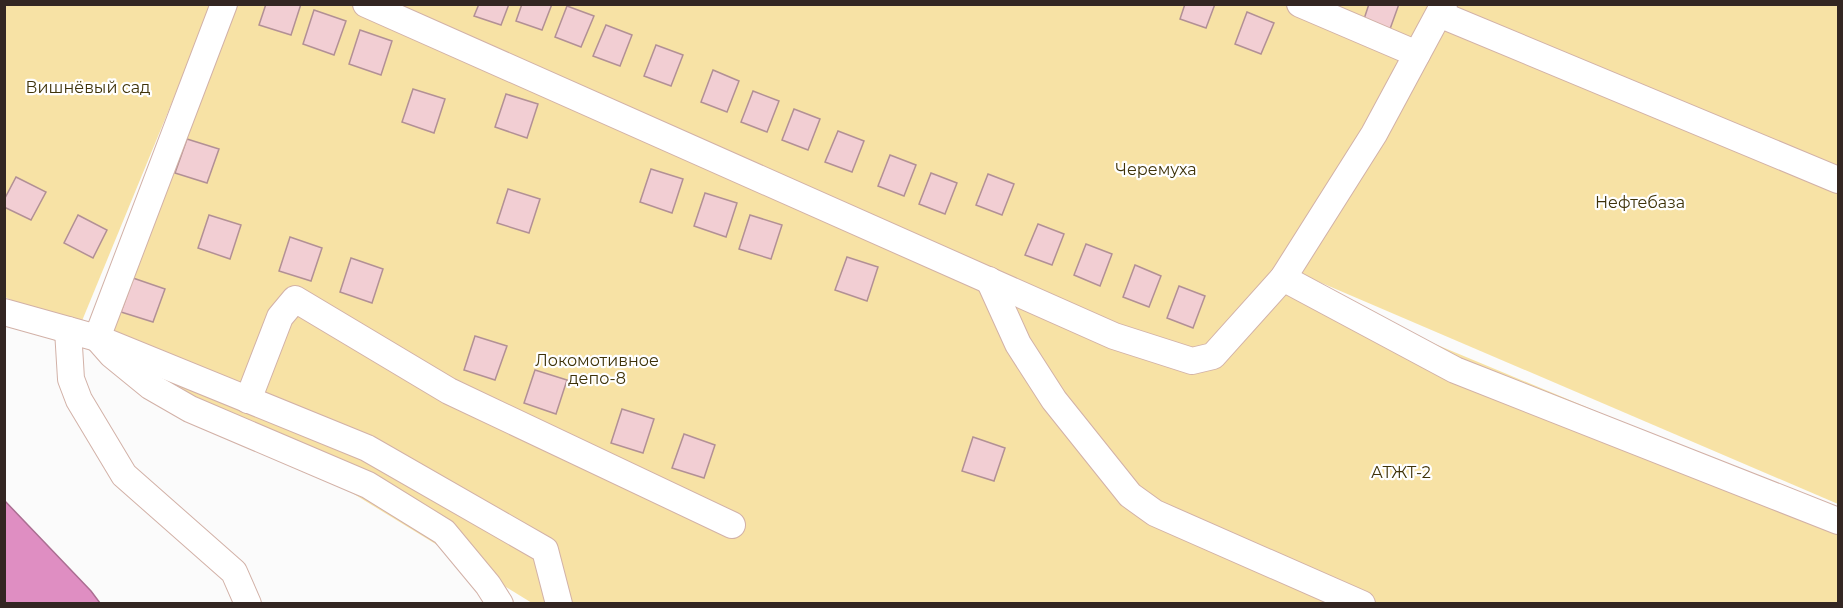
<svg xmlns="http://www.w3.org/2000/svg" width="1843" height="608" viewBox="0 0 1843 608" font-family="Montserrat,sans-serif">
	<rect width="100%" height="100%" fill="#fbfbfb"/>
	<g fill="#f7e2a5">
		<path d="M388,4L1445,5L1283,278L1192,361Z"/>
		<path d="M4,5H212L77,333L5,297Z"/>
		<path d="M223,5H354L980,284L1106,483L1359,603H532L99,338Z"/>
		<path d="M1450,5H1838V504L1296,272Z"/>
		<path d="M1284,281L1838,512V603H1368L1155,503L1130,483L997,298L1195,369Z"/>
	</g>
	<path fill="#df8ec2" stroke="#ab6f92" stroke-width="1.5" d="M4,500L91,591L100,603H5Z"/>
	<g fill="#f2ced3" stroke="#b29095" stroke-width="1.5">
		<path d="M266,4H301L291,35L259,25Z"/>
		<path d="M479,4H509L501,25L474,16Z"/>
		<path d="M522,4H552L542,30L516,21Z"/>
		<path d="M1185,4H1215L1206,28L1180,19Z"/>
		<path d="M1369,4H1399L1390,29L1364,19Z"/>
		<path d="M567,6L594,16L581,47L555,37Z"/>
		<path d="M314,10L346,21L334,55L303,44Z"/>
		<path d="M1247,12L1274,23L1261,54L1235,44Z"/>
		<path d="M606,25L632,35L620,66L593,56Z"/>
		<path d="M360,30L392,41L381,75L349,64Z"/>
		<path d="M656,45L683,55L671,86L644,76Z"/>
		<path d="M713,70L739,81L727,112L701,102Z"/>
		<path d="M413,89L445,99L434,133L402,122Z"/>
		<path d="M753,91L779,101L767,132L741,122Z"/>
		<path d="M506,94L538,104L527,138L495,127Z"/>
		<path d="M794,109L820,119L808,150L782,140Z"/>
		<path d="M838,131L864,141L852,172L825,162Z"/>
		<path d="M187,139L219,149L207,183L175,173Z"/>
		<path d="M890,155L916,165L904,196L878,186Z"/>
		<path d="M651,169L683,179L672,213L640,202Z"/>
		<path d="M931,173L957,183L945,214L919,204Z"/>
		<path d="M988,174L1014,184L1002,215L976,205Z"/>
		<path d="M16,177L46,192L31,220L4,207V200Z"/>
		<path d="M508,189L540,199L529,233L497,223Z"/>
		<path d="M705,193L737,203L726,237L694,226Z"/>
		<path d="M78,215L107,230L93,258L64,243Z"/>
		<path d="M209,215L241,225L230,259L198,248Z"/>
		<path d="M750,215L782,225L771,259L739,249Z"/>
		<path d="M1038,224L1064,234L1052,265L1025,255Z"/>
		<path d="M290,237L322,248L311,281L279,271Z"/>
		<path d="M1086,244L1112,254L1100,286L1074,275Z"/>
		<path d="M847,257L878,267L867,301L835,290Z"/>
		<path d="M351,258L383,269L372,303L340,292Z"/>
		<path d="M1135,265L1161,276L1149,307L1123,297Z"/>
		<path d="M133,278L165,289L153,322L121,312Z"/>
		<path d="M1179,286L1205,296L1193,328L1167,318Z"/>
		<path d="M475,336L507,346L495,380L464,370Z"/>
		<path d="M535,370L567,380L556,414L524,403Z"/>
		<path d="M622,409L654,419L643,453L611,443Z"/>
		<path d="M684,434L715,445L704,478L672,468Z"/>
		<path d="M973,437L1005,448L994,481L962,471Z"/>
	</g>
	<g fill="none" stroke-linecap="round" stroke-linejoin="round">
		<defs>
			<g id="minor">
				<path d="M224,4L97,338L112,355L150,386L190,409L368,485L444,532L488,585L500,604"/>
				<path d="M366,4L1114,336L1192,361L1213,356L1283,278L1374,134L1444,4"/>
				<path d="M1300,4L1417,54"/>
				<path d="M1439,14L1838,180"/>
				<path d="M1283,278L1455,370L1838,521"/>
				<path d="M989,280L1018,344L1054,400L1130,495L1155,513L1362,604"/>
				<path d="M4,312L97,338L367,448L545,550L559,604"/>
				<path d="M68,330L71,379L79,400L124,475L234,572L248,604"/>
				<path d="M248,400L280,317L295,299L449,391L732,525"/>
			</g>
		</defs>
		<use href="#minor" stroke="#d2b1a7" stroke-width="28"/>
		<use href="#minor" stroke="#fff" stroke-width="26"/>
	</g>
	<g text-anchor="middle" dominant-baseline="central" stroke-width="4.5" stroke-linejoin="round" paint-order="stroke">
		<g font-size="16" fill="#3e3208" stroke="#fff">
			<text x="88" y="87">Вишнёвый сад</text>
			<text x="1156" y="169">Черемуха</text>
			<text x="1640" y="202">Нефтебаза</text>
			<text x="597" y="360">Локомотивное<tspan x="597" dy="18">депо-8</tspan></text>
			<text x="1401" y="472">АТЖТ-2</text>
		</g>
	</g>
	<rect width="1843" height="608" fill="none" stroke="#332622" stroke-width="12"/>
</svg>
